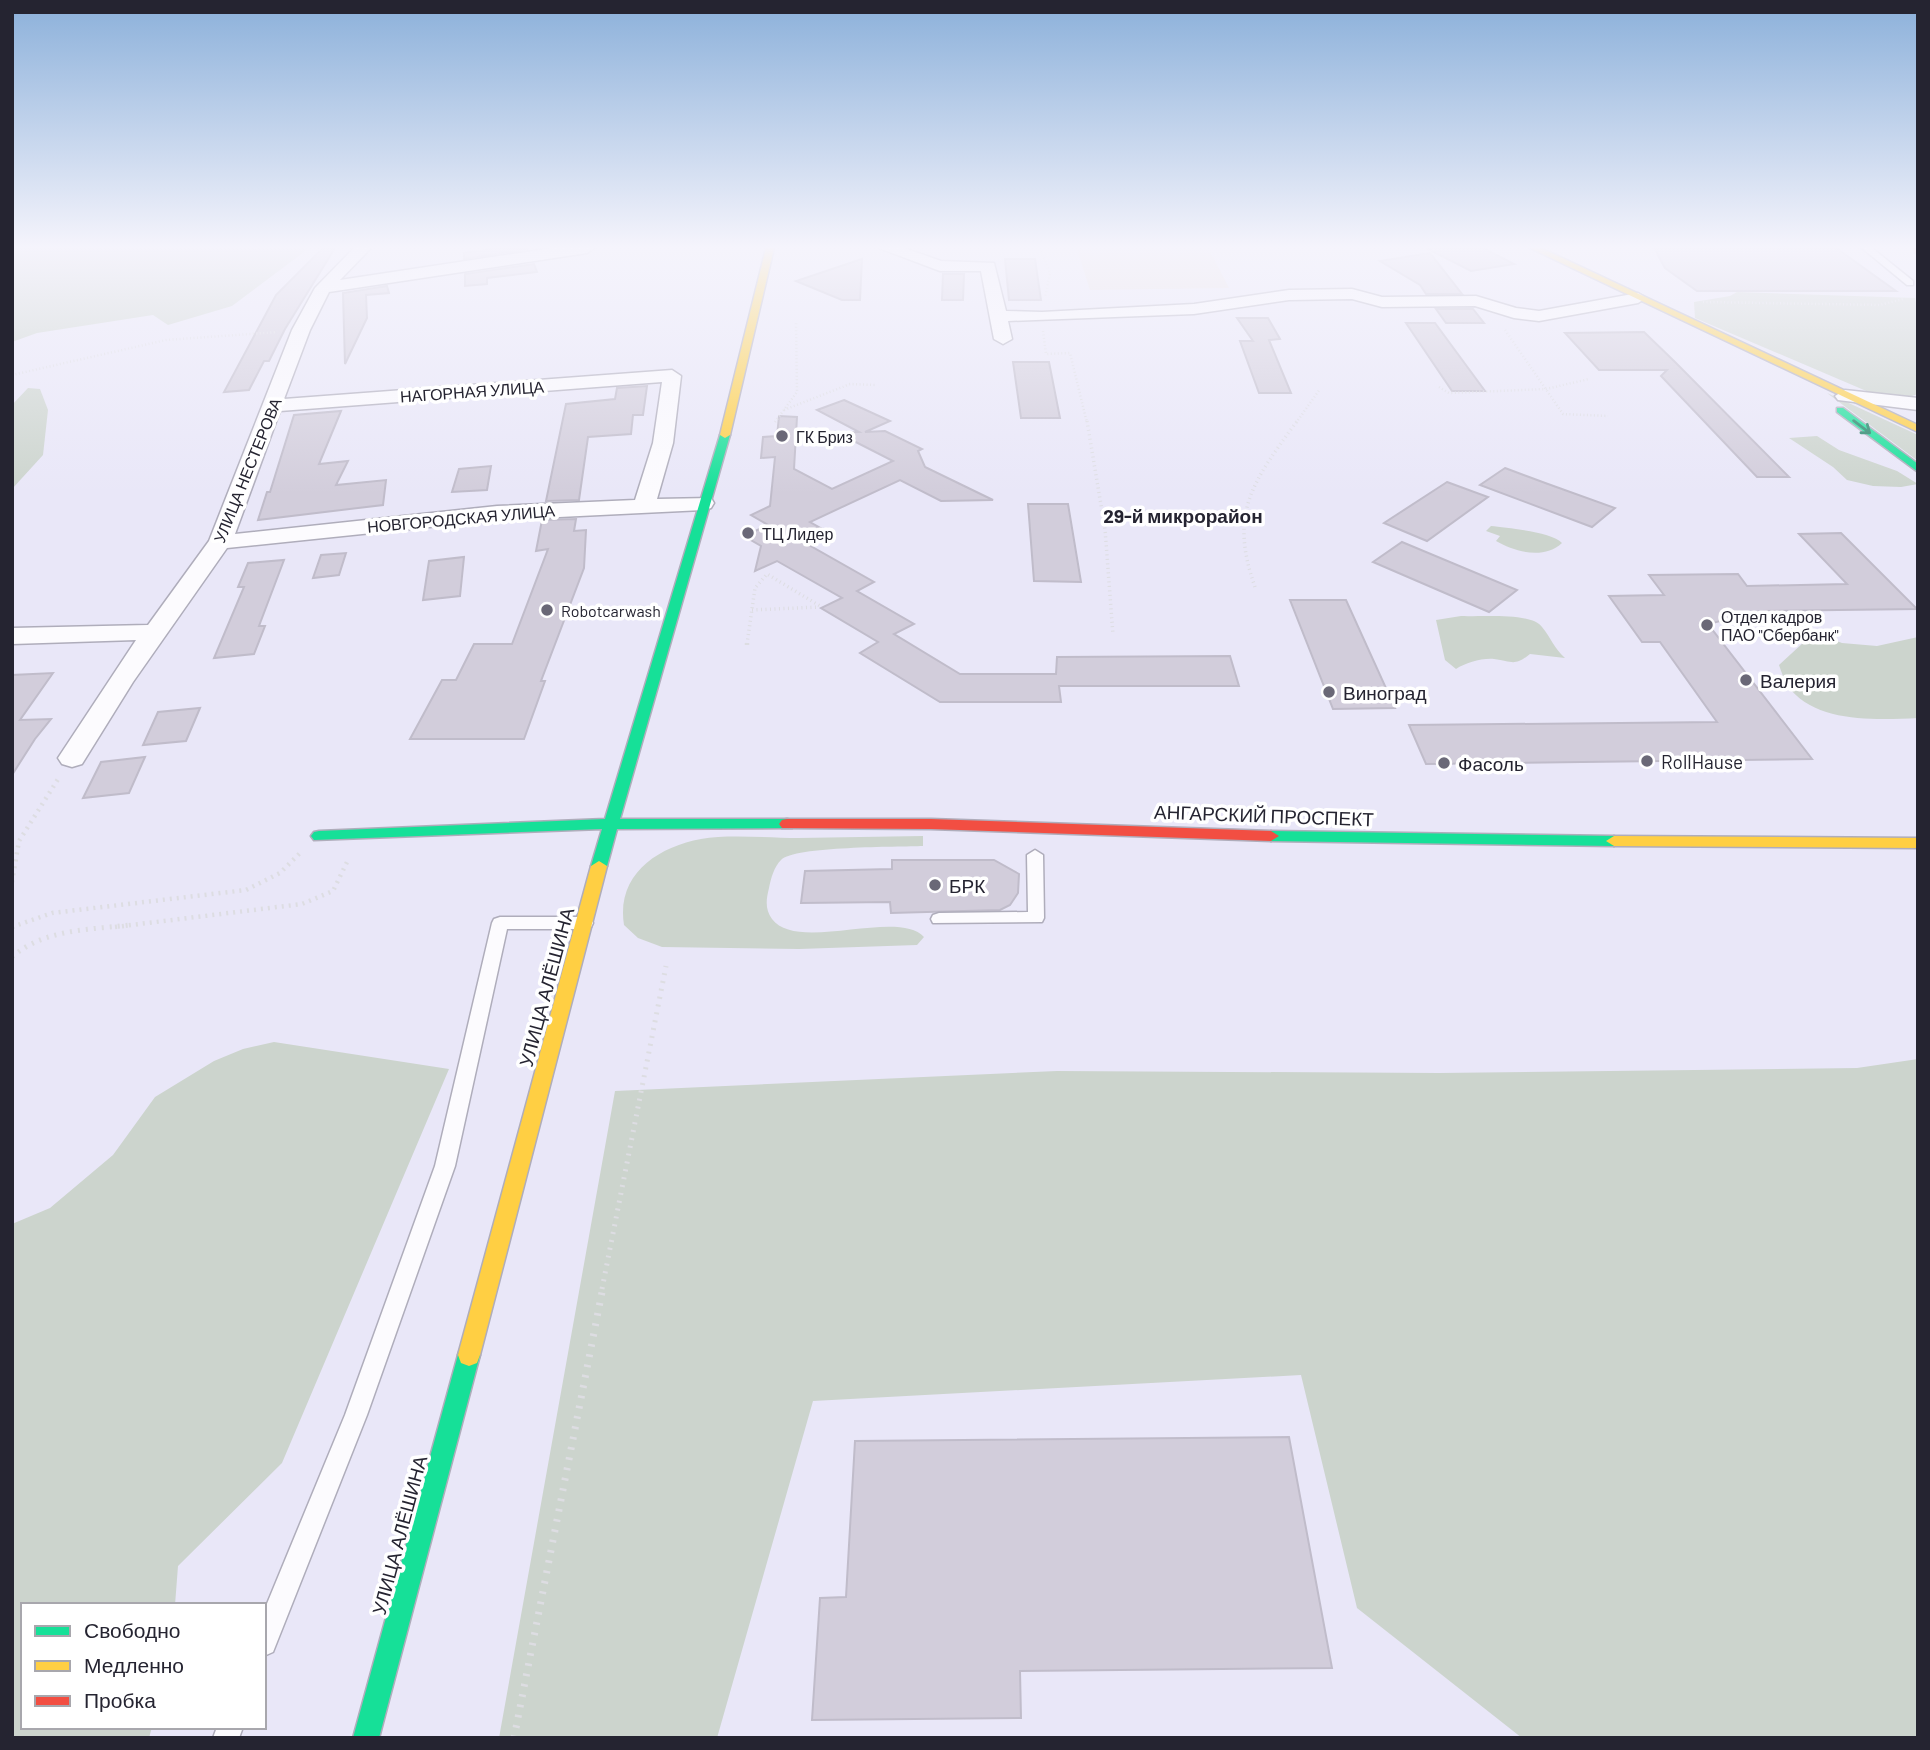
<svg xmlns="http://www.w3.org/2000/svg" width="1930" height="1750" viewBox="0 0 1930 1750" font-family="Barlow,sans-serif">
	<rect width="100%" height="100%" fill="#e9e7f8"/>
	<path fill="#e8dfdc" d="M1077,249H1209L1229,288L1090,290Z"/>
	<g fill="#ccd4cd">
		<path d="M12,249V248L308,249L232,306L168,325L153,315L37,333L12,342Z"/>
		<path d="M1737,292L1915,298L1918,311V394L1906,398L1871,393L1695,318L1694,302L1730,296Z"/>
		<path d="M28,388L40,389L48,410L43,455L12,489V405Z"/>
		<path d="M1827,393L1918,435V461Z"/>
		<path d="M1817,436L1839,450L1897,471L1918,484L1901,487L1873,486L1847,480L1833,467L1789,438Z"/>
		<path d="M1491,526C1508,528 1552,532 1562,543C1544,560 1515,552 1496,541L1500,536L1486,531Z"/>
		<path d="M1461,616C1479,617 1532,612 1542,627C1551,638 1554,648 1565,658L1530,654C1514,667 1512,661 1494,659C1481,658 1466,663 1456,669L1445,660L1436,620Z"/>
		<path d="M1818,634L1842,643L1877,646L1918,637V718C1878,720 1819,723 1791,690C1785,684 1782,673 1779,665L1804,642Z"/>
		<path d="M923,836V846C899,847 794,846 781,860C774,867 771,878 769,888C766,900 765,909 772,919C797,953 898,908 924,937L917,945L799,949L662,947L638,938L624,925C616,875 657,847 701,839C728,834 770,838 798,838C840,837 881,837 923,836Z"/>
		<path d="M274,1042L449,1069L282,1463L178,1566L175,1605H23V1727H152L149,1738H12V1224L50,1208L113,1155L155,1097L214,1061L243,1049Z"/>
		<path d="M1918,1059V1738H1522L1357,1608L1301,1375L813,1401L717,1738H499L615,1091L1057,1071L1439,1073L1857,1068Z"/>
	</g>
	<g fill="#d2cddb" stroke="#c0bcca" stroke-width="2">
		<path d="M323,248H335L285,329L269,361H264L249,390L224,392L276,295Z"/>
		<path d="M498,248L528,249L464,259V253Z"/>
		<path d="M1426,248H1483L1514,264L1471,271Z"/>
		<path d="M1654,248H1836L1896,291H1697L1665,268Z"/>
		<path d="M1430,253L1462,294H1426L1420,285L1380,261Z"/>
		<path d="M862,259L860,300H842L796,281Z"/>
		<path d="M1005,259H1035L1041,300H1009Z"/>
		<path d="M534,264L537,272L487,278V284L465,286V274Z"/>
		<path d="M943,274H964L963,300H942Z"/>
		<path d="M387,286L389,293L366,295L367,318L345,364L343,293Z"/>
		<path d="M1436,309H1473L1484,323H1446Z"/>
		<path d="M1237,318H1268L1280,339L1269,340L1291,393H1259L1240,341H1253Z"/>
		<path d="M1406,323H1435L1485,391H1452Z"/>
		<path d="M1644,332L1675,362L1789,477H1757L1661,376L1667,370H1599L1565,333Z"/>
		<path d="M1013,362H1049L1060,418H1021Z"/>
		<path d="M647,386L643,415H633L631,434L588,437L579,500L546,501L566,404L615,399L617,388Z"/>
		<path d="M844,400L890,421L865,432L885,431L922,449L918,451L925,467L993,500L941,501L900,480L810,522L831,534L809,545L874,582L857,591L914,624L894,634L960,674H1056L1057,657L1230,656L1239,686H1059L1061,702H940L860,653L878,642L821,608L842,598L777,561L755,571L761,546L744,536L768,525L751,515L770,506L775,457L761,458L763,437L777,436L779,416L797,417L794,469L832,489L893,461L838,433L859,432L817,410Z"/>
		<path d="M341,411L319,464L348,461L336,485L386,480L383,505L258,520L267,492H270L294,415Z"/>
		<path d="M491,466L487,490L452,492L459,469Z"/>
		<path d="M1505,468L1548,484L1615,508L1592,527L1480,485Z"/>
		<path d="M1447,482L1488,497L1427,541L1384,523Z"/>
		<path d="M1028,504H1068L1081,582L1034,581Z"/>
		<path d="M576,519L574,531L586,530L584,568L541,681H545L524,739H410L442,680H456L474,644H512L548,549L536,551L542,520Z"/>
		<path d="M1841,533L1917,609L1761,611L1708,624L1812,759L1426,764L1409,725L1717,722L1660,642H1642L1609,596L1664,595L1649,575L1738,574L1747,586L1847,584L1799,534Z"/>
		<path d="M1402,542L1517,590L1489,612L1373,562Z"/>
		<path d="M346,553L339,575L313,578L321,555Z"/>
		<path d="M464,557L460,596L423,600L429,561Z"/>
		<path d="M284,560L259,626H265L254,654L214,658L244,587H238L248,563Z"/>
		<path d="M1290,600H1346L1395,708L1333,709Z"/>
		<path d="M53,673L20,720L51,719L35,739L12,775V675Z"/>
		<path d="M200,708L186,741L143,745L158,712Z"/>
		<path d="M145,757L129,793L83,798L101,762Z"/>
		<path d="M892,860H994L1019,874L1018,893L1010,905L1000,910L891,913L890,902L801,903L805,871L892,869Z"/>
		<path d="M1289,1437L1332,1668L1020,1671L1021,1718L812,1720L820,1598L846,1597L855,1441Z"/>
	</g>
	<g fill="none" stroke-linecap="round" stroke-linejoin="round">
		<defs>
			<g id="lane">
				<path d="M1862,248H1872L1913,281V285H1907Z"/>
				<path d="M1035,850L1043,855L1044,918L1042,922L933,923L931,919L933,915L939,913L1028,912L1027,855Z"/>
				<path d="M500,917H585L591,919L593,923L591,927L585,929H507L455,1166L367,1415L273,1652L264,1656V1611L345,1415L435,1166L492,923L494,919Z"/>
				<path d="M217,1727H243L239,1738H213Z"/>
			</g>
			<g id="street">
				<path d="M354,248H371L340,280L552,248H595L587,253L329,292L310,330L284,399L672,370L681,376L673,443L657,499L711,498L714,503L711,508L703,510L497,520L227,548L133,682L82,764L72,767L62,764L58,758L136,640L12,644V628L148,625L209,541L292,330L315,288ZM662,382L653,443L635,500L497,506L235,534L280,411Z"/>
				<path d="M879,248H904L941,261L994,263L1006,311L1042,312L1194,304L1289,290L1352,289L1382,297L1476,296L1516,308L1539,311L1638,293L1646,298L1638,303L1539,321L1514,318L1475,306L1382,307L1352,299L1289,300L1194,314L1008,321L1012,339L1003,344L994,339L981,271H940Z"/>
				<path d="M1845,390L1918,398V410L1838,400L1835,396Z"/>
			</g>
			<g id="fast">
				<path d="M1837,408H1843L1918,464V472L1837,412Z"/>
				<path d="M725,432L730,435L620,819H787L792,820L795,824L792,828L617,829L607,866L599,871L591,866L602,829L314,840L311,836L314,832L319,831L605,819L720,435Z"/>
				<path d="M1271,831L1614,836L1622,841L1614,846L1271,841L1263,836Z"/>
				<path d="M469,1344L477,1347L480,1355L379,1738H353L458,1355L461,1347Z"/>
			</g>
			<g id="slow">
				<path d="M766,248H774L730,435L725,438L720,435Z"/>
				<path d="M1530,248H1541L1918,425V432Z"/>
				<path d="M1614,836L1918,838V848L1614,846L1606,841Z"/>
				<path d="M599,861L607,866L480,1355L477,1363L469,1366L461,1363L458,1355L591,866Z"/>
			</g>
			<g id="jam">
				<path d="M1913,248H1918V253H1915Z"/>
				<path d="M787,819H931L1271,831L1279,836L1271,841L931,829L782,828L779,824L782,820Z"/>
			</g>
		</defs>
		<use href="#lane" stroke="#afadbb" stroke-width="3"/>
		<use href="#street" stroke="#afadbb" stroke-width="3"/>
		<use href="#fast" stroke="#afadbb" stroke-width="3"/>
		<use href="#slow" stroke="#afadbb" stroke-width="3"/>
		<use href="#jam" stroke="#afadbb" stroke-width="3"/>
		<g stroke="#dddde2" stroke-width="2.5" stroke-dasharray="1 2.5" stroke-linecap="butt">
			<path d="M1040,248L1050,273L1045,298"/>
			<path d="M1703,302L1880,305L1903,299"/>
			<path d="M1505,330L1563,414L1608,416"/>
			<path d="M1043,331L1046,354L1070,353L1087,423"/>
			<path d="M12,375L166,340L277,332"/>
			<path d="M1439,387L1449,393L1546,389L1589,379"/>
			<path d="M784,410L850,384L876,385"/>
			<path d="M775,422L797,392L796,322"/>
			<path d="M1296,423L1320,389"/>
		</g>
		<g stroke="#dddde2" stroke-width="3.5" stroke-dasharray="1 3.5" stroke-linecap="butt">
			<path d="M1087,421L1105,529L1113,635"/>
			<path d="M1255,587C1228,511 1254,481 1297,421"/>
			<path d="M752,610L819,607"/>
			<path d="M747,644L755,588L767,574L820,606"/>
		</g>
		<g stroke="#dddde2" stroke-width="4.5" stroke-dasharray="2 5" stroke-linecap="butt">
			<path d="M747,645V642"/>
			<path d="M12,882L19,841L60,776"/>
			<path d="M12,927L52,913L246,890L280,873L300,853"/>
			<path d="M115,927L302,904L333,891L348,860"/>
		</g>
		<g stroke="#dddde2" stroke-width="5" stroke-dasharray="2 6" stroke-linecap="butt">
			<path d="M12,927L17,925"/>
			<path d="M12,957C44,929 88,930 129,925"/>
			<path d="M602,1289L666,966"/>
		</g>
		<path stroke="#dddde2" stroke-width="7" stroke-dasharray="2.5 8" stroke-linecap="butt" d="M514,1738L603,1287"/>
		<use href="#lane" fill="#fcfbfe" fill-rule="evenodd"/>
		<use href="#street" fill="#fcfbfe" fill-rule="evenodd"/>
		<use href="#fast" fill="#16e098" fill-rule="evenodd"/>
		<use href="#slow" fill="#ffcf43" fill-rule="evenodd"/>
		<use href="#jam" fill="#f24e42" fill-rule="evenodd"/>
	</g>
	<defs><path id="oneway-shaft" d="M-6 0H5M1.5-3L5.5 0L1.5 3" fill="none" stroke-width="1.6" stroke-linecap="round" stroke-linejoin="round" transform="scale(1.75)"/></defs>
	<use stroke="#1e8264" href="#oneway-shaft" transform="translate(1862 427) rotate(37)"/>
	<linearGradient id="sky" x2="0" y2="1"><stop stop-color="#8bb0da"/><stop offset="0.5" stop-color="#f5f4fc"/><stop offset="1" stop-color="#f5f4fc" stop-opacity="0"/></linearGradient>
	<rect width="1930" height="494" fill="url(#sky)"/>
	<g fill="#6a6877" stroke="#fff" stroke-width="2.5">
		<circle cx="782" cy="436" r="7"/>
		<circle cx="748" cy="533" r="7"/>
		<circle cx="547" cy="610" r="7"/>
		<circle cx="1707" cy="625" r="7"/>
		<circle cx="1746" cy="680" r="7"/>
		<circle cx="1329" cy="692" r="7"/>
		<circle cx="1647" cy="761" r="7"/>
		<circle cx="1444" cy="763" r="7"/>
		<circle cx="935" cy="885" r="7"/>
	</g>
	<g text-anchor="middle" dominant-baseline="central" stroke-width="7" stroke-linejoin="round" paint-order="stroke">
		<g font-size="16" fill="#252431" stroke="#fff">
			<text transform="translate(472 391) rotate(-4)">НАГОРНАЯ УЛИЦА</text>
			<text transform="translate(247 470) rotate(-68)">УЛИЦА НЕСТЕРОВА</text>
			<text transform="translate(461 518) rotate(-5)">НОВГОРОДСКАЯ УЛИЦА</text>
		</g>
		<g font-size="16" fill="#252431" stroke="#fff" text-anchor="start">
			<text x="796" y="436">ГК Бриз</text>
			<text x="762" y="533">ТЦ Лидер</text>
			<text x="561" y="610">Robotcarwash</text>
			<text x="1721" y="616">Отдел кадров<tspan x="1721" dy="18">ПАО "Сбербанк"</tspan></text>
		</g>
		<g font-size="19" font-weight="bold" fill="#252431" stroke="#fff">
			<text x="1183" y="515">29-й микрорайон</text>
		</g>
		<g font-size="19" fill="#252431" stroke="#fff" text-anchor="start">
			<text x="1760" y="680">Валерия</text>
			<text x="1343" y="692">Виноград</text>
			<text x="1661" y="761">RollHause</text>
			<text x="1458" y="763">Фасоль</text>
			<text x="949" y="885">БРК</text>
		</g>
		<g font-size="19" fill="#252431" stroke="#fff">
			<text transform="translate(1264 815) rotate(2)">АНГАРСКИЙ ПРОСПЕКТ</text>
			<text transform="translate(546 987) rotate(-75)">УЛИЦА АЛЁШИНА</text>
			<text transform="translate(399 1535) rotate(-75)">УЛИЦА АЛЁШИНА</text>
		</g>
	</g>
	<rect width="1930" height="1750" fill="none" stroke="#252431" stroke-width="28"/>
	<rect x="21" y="1603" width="245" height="126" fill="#ffffff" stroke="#a8a7ad" stroke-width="2"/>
	<rect x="35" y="1626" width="35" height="10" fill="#16e098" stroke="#a8a7ad" stroke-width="2"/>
	<text x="84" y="1638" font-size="21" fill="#252431">Свободно</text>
	<rect x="35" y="1661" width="35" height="10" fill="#ffcf43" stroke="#a8a7ad" stroke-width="2"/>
	<text x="84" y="1673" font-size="21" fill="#252431">Медленно</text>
	<rect x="35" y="1696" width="35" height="10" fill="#f24e42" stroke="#a8a7ad" stroke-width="2"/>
	<text x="84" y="1708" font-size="21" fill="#252431">Пробка</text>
</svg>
